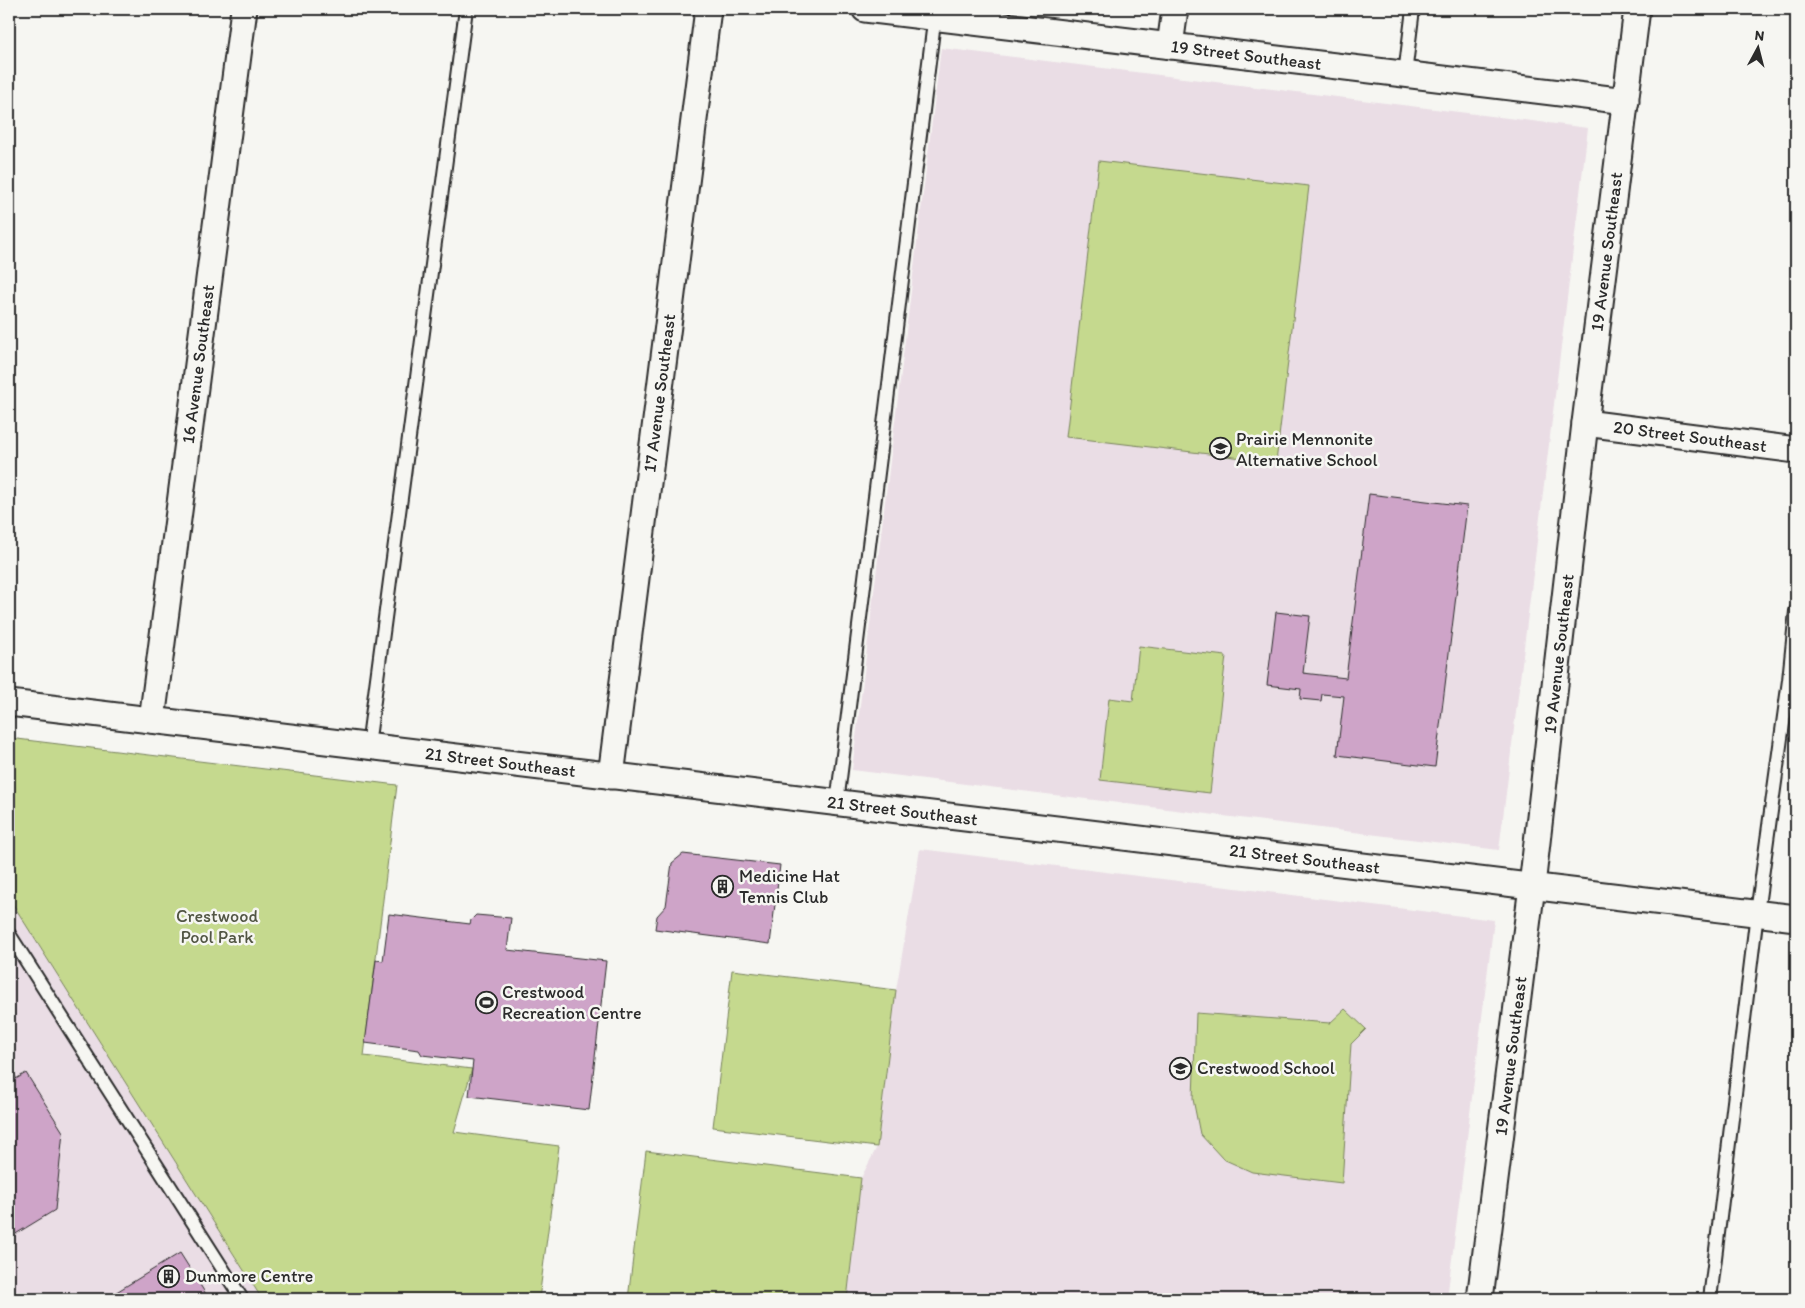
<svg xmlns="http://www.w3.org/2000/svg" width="1805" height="1308" viewBox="0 0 1805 1308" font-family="Itim,sans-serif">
	<rect width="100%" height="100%" fill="#f6f6f2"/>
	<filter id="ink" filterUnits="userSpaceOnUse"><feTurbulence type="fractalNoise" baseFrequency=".02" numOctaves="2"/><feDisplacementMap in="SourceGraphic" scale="10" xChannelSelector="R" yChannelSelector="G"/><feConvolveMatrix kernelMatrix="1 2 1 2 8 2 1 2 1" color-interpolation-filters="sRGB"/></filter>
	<g filter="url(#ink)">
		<g fill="#eadde5">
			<path d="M941,48L1588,128L1499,850L852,770Z"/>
			<path d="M920,849L1494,920L1447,1299H847L861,1178L877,1147L896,990Z"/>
			<path d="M9,898L262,1299H9Z"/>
		</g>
		<g fill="#c5d98e" stroke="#78825c">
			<path d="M1099,161L1309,186L1276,462L1066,437Z"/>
			<path d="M1139,646L1226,656L1210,793L1100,780L1109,698L1133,701Z"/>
			<path d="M9,738L397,785L364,1056L472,1069L454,1132L559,1146L539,1299H262L9,898Z"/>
			<path d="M732,970L896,990L877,1147L713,1127Z"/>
			<path d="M1345,1009L1366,1029L1351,1044L1342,1183L1252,1172L1223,1159L1200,1134L1193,1099L1196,1013L1330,1023Z"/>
			<path d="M646,1151L861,1178L847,1299H628Z"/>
		</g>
		<g fill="#cea4c8" stroke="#2b2b2b">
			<path d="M1369,494L1467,506L1435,767L1337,755L1344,696L1322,694L1321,701L1300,699L1301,689L1267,685L1276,612L1310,616L1303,673L1346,678Z"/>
			<path d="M683,854L780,865L770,944L655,929L657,916L666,906L672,863Z"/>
			<path d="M389,914L470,924L471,920L476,915L511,918L507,950L606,961L589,1110L469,1096L473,1061L422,1055L419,1050L365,1043L376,960L383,961Z"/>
			<path d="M9,1066L16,1078L9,1083Z"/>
			<path d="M26,1073L63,1132L55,1210L9,1238V1083Z"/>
			<path d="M180,1253L209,1299H105Z"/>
		</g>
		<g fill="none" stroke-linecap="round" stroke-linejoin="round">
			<defs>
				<g id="lane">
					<path d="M1405,74L1413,9"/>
					<path d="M368,746L466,9"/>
					<path d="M837,803L935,14"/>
					<path d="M9,934L242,1299"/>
					<path d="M1710,1299L1757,913L1789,680L1796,611"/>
				</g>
				<g id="street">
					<path id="s1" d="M865,9L1626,101"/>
					<path d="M1170,46L1175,9"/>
					<path id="s2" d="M1585,423L1796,450"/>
					<path id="s3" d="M9,703L1796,918"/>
					<path id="s4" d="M152,720L244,9"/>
					<path id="s5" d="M611,776L708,9"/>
					<path id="s6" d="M1480,1299L1532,886L1585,423L1637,9"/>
				</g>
			</defs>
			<use href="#lane" stroke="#2b2b2b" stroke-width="16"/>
			<use href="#street" stroke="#2b2b2b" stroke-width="29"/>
			<use href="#lane" stroke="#f6f6f2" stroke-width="12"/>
			<use href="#street" stroke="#f6f6f2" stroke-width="25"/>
		</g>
	</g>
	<defs>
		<symbol id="school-ring" viewBox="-11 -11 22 22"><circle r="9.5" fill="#f6f6f2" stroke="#2b2b2b" stroke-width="1.5"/><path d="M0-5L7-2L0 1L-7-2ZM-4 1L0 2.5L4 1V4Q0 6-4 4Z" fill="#2b2b2b"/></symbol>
		<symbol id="building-ring" viewBox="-11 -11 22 22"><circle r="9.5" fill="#f6f6f2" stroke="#2b2b2b" stroke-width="1.5"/><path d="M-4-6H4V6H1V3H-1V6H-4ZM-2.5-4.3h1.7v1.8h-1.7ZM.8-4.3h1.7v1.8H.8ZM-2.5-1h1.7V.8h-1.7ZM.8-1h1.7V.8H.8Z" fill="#2b2b2b"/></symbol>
		<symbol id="stadium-ring" viewBox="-11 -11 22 22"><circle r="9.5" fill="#f6f6f2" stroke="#2b2b2b" stroke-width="1.5"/><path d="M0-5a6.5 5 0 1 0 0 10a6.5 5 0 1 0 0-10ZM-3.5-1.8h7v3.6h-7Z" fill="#2b2b2b"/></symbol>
	</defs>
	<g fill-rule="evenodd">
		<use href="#school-ring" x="1208" y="436" width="25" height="25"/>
		<use href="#building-ring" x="710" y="874" width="25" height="25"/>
		<use href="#stadium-ring" x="474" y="990" width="25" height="25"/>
		<use href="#school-ring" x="1168" y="1056" width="25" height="25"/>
		<use href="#building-ring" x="156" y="1264" width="25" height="25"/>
	</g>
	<g text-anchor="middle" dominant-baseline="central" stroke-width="5" stroke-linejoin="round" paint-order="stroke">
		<g font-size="18" fill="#2b2b2b" stroke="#f6f6f2">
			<text stroke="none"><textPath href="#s1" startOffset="384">19 Street Southeast</textPath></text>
			<text stroke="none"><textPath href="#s6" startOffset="1055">19 Avenue Southeast</textPath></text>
			<text stroke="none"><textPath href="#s4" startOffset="359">16 Avenue Southeast</textPath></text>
			<text stroke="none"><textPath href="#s5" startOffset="386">17 Avenue Southeast</textPath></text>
			<text stroke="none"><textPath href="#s2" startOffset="106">20 Street Southeast</textPath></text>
			<text stroke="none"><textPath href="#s6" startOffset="650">19 Avenue Southeast</textPath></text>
			<text stroke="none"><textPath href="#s3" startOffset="495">21 Street Southeast</textPath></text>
			<text stroke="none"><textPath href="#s3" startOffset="900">21 Street Southeast</textPath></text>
			<text stroke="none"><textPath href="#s3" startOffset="1305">21 Street Southeast</textPath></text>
			<text stroke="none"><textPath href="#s6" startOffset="245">19 Avenue Southeast</textPath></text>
		</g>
		<g font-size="18" fill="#2b2b2b" stroke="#f6f6f2" text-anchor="start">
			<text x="1236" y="439">Prairie Mennonite<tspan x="1236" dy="21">Alternative School</tspan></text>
			<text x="739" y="876">Medicine Hat<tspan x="739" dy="21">Tennis Club</tspan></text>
			<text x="502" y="992">Crestwood<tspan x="502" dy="21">Recreation Centre</tspan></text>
			<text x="1197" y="1068">Crestwood School</text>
			<text x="185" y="1276">Dunmore Centre</text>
		</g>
		<g font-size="18" fill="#525644" stroke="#f6f6f2">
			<text x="217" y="916">Crestwood<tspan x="217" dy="21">Pool Park</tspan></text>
		</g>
	</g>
	<rect width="1805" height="1308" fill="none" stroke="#f6f6f2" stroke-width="30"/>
	<rect x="15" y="15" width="1775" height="1278" fill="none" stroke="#2b2b2b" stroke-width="2" filter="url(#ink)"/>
	<g transform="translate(1758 48) rotate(7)" stroke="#f6f6f2" stroke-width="4" paint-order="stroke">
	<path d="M0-4L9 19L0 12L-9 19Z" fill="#2b2b2b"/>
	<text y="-8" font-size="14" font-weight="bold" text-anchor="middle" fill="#2b2b2b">N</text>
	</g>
</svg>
